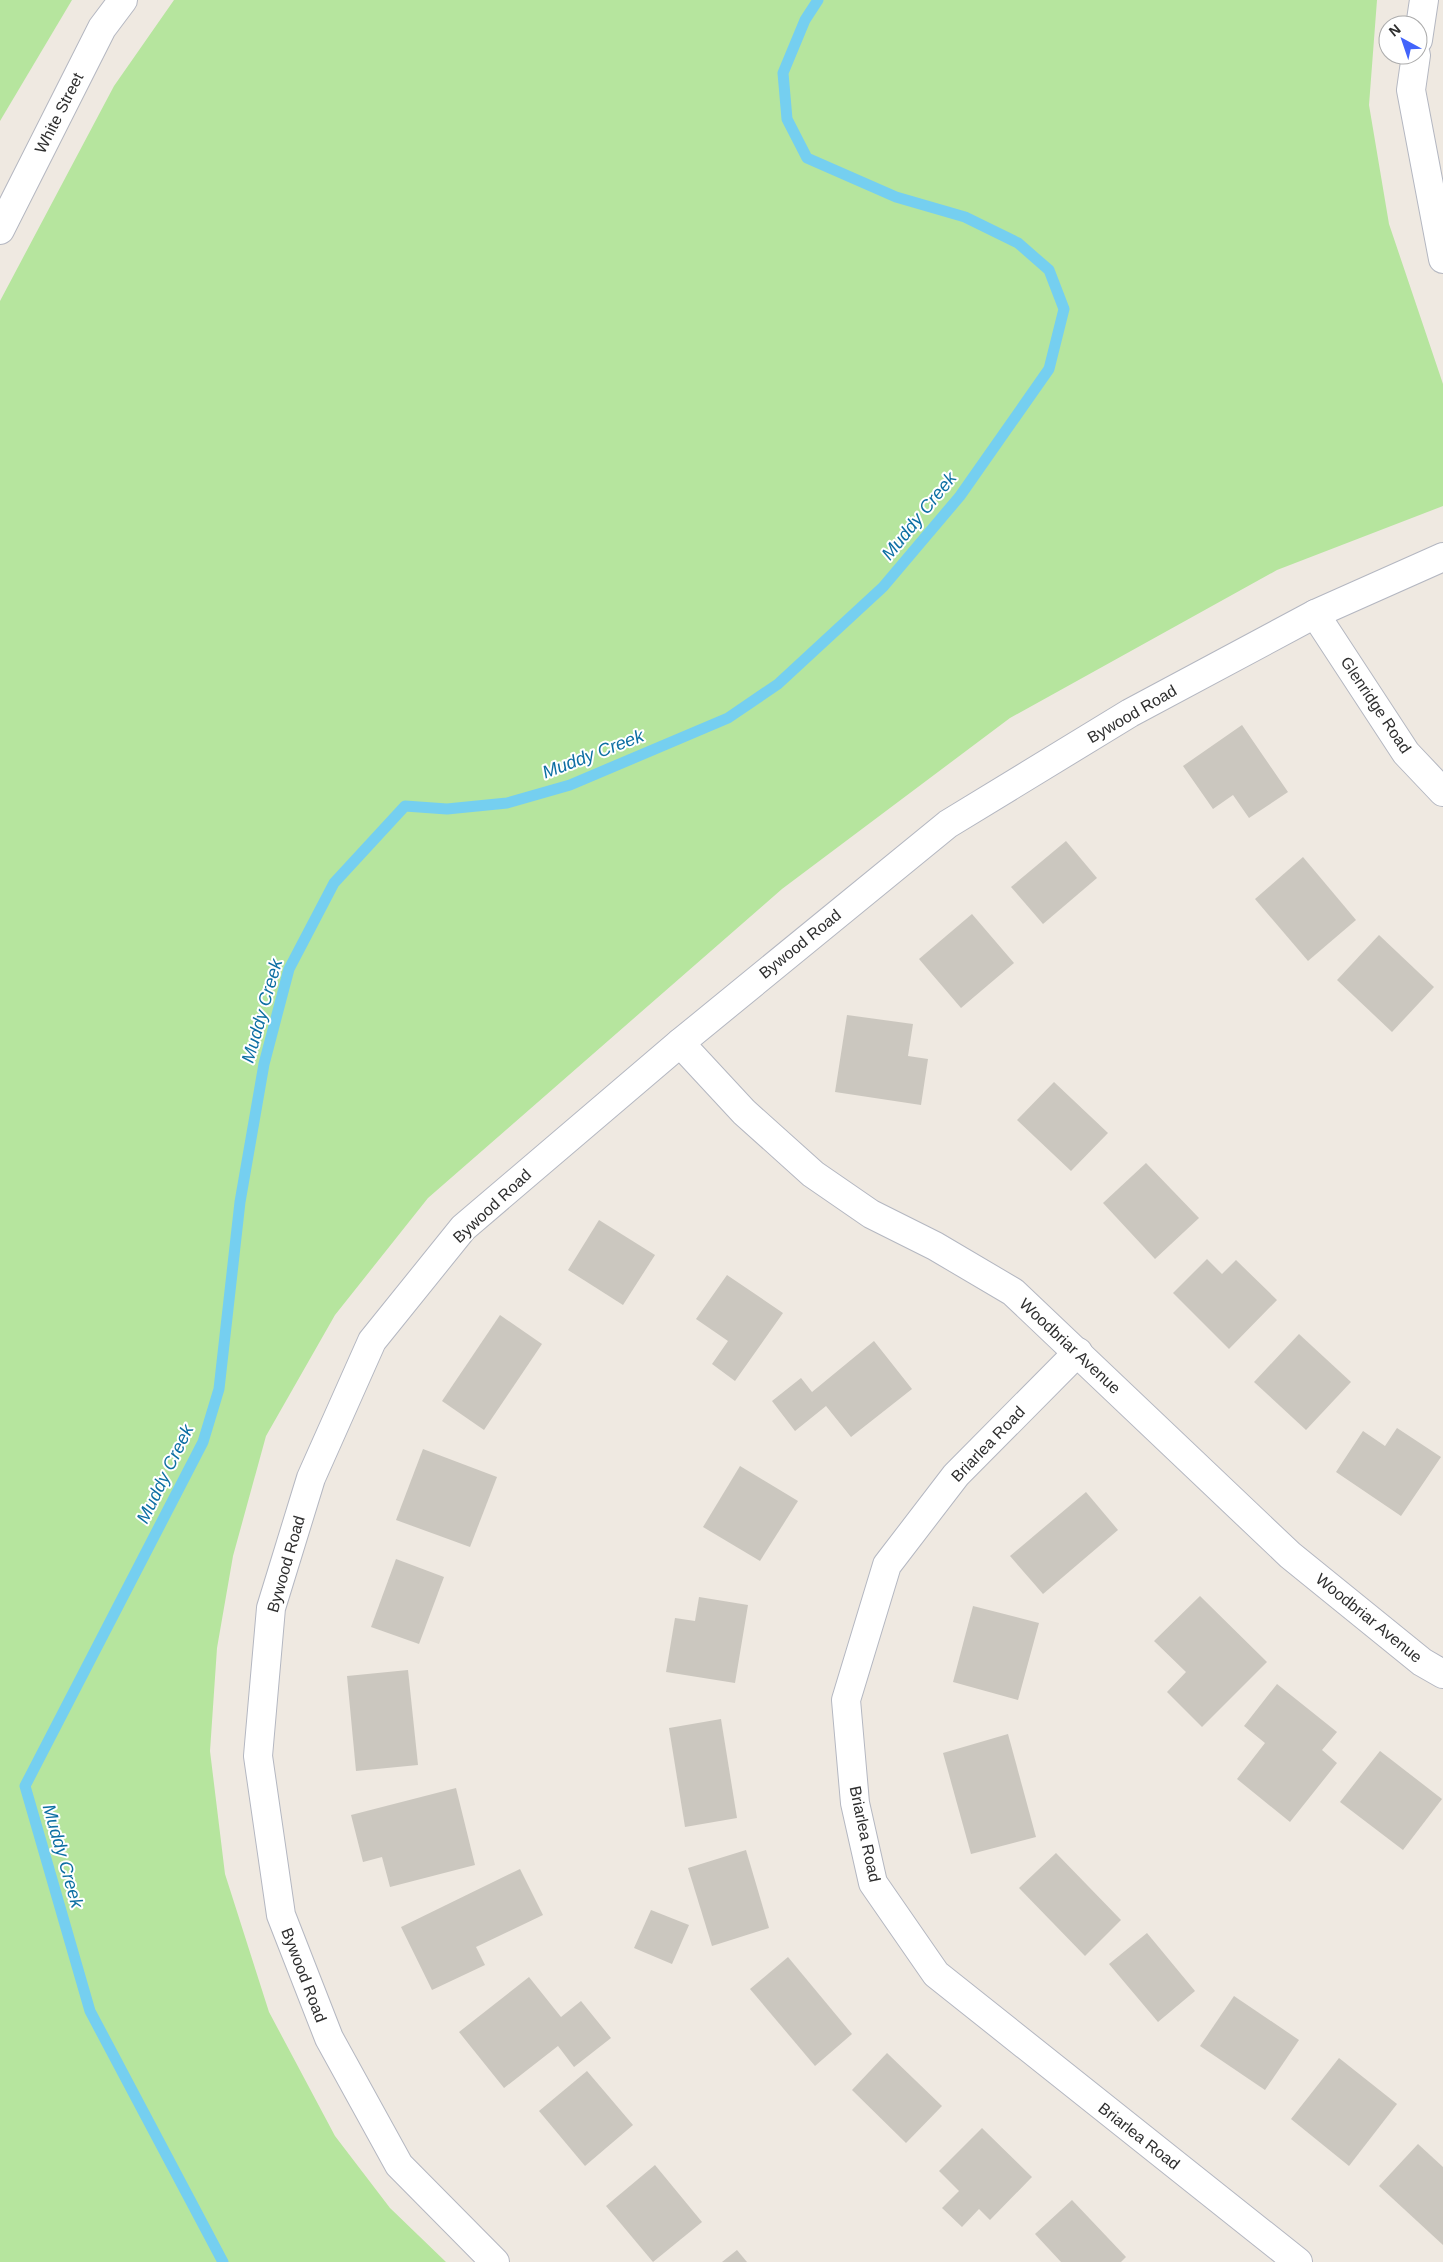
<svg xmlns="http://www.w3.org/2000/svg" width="1443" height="2262" viewBox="0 0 1443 2262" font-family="Helvetica,sans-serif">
	<rect width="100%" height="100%" fill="#efe9e1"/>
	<g fill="#b6e59e">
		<path d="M0,0H72L0,121Z"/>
		<path d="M174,0H1377L1369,105L1389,224L1443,384V506L1277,570L1010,718L782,889L428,1198L335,1315L266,1436L233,1556L217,1648L210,1751L225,1874L269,2012L335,2136L390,2208L446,2262H0V301L114,86Z"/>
	</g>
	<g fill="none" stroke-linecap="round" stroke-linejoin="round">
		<path stroke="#75cff0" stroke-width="11" d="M223,2262L90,2011L25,1786L203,1442L219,1389L240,1202L264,1064L289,969L334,883L405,806L447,809L507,803L570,785L728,718L778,684L883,587L960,496L1049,369L1064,309L1049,270L1018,243L965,217L896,197L807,158L787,119L783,73L805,20L818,0"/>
	</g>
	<g fill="#cbc7bf">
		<path d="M1242,725L1288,792L1249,818L1233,795L1213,809L1183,766Z"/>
		<path d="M1066,841L1097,878L1043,924L1011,887Z"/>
		<path d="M1303,857L1356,920L1308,961L1255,899Z"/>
		<path d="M972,914L1014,963L961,1008L919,959Z"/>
		<path d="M1379,935L1434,987L1392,1032L1337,980Z"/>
		<path d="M847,1015L913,1024L908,1056L928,1059L921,1105L835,1092Z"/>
		<path d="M1054,1082L1108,1133L1071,1171L1017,1120Z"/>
		<path d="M1146,1163L1199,1218L1155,1259L1103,1203Z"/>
		<path d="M599,1220L655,1255L623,1305L568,1270Z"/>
		<path d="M1207,1259L1222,1274L1236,1260L1277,1300L1229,1349L1173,1293Z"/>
		<path d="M727,1275L783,1313L735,1381L712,1364L728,1341L696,1319Z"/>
		<path d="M500,1315L542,1344L484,1430L442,1401Z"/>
		<path d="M1299,1334L1351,1382L1306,1430L1254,1382Z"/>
		<path d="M874,1341L912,1389L851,1437L826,1406L795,1431L772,1401L801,1378L812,1392Z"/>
		<path d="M1397,1428L1441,1457L1401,1516L1336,1472L1363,1431L1385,1446Z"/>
		<path d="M423,1449L497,1477L470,1547L396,1520Z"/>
		<path d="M740,1466L798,1501L760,1561L703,1527Z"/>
		<path d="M1086,1492L1118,1530L1043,1594L1010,1556Z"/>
		<path d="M396,1559L444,1577L419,1644L371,1627Z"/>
		<path d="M1200,1596L1267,1662L1202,1727L1167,1692L1186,1672L1154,1641Z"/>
		<path d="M699,1597L748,1605L735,1683L666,1672L675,1618L695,1621Z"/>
		<path d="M973,1606L1039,1623L1018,1700L953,1682Z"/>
		<path d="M408,1670L418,1765L356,1771L347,1676Z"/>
		<path d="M1277,1684L1337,1732L1322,1750L1337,1763L1290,1822L1237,1779L1265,1743L1244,1726Z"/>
		<path d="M721,1719L737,1818L685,1827L669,1728Z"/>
		<path d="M1008,1734L1036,1837L971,1854L943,1753Z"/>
		<path d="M1380,1751L1442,1799L1403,1850L1340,1802Z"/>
		<path d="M456,1788L475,1865L390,1887L382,1857L363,1862L351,1815Z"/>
		<path d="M746,1850L769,1928L712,1946L688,1868Z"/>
		<path d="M1056,1853L1121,1920L1085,1956L1019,1888Z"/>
		<path d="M520,1869L543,1915L476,1947L485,1965L432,1990L401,1927Z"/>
		<path d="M651,1910L689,1925L672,1964L634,1948Z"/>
		<path d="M1147,1933L1195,1991L1158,2022L1109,1964Z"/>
		<path d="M788,1957L852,2034L815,2066L750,1989Z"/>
		<path d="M529,1977L561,2017L581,2001L611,2038L574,2067L558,2046L504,2088L459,2032Z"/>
		<path d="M1234,1996L1299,2040L1265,2090L1200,2046Z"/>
		<path d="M887,2053L942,2106L906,2143L852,2090Z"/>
		<path d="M1339,2058L1397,2104L1349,2166L1291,2119Z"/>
		<path d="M587,2071L633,2125L585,2166L539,2111Z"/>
		<path d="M982,2128L1032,2177L990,2220L979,2209L962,2227L942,2208L959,2191L939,2171Z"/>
		<path d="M1418,2144L1443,2167V2245L1379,2186Z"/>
		<path d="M655,2165L702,2222L653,2262L606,2206Z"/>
		<path d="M1072,2200L1126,2257L1121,2262H1061L1035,2234Z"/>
		<path d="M737,2250L747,2262H722Z"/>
	</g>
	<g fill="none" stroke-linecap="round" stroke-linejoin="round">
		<defs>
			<g id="street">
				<path d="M1418,40L1424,0"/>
				<path d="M1416,55L1411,90L1443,259"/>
				<path d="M1315,614L1406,753L1443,792"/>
				<path d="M680,1043L744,1112L813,1174L871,1214L935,1246L1013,1292L1290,1555L1422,1662L1443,1674"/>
				<path d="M1078,1352L956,1475L887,1565L846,1700L855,1803L873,1883L936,1974L1298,2262"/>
				<path d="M495,2262L399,2165L329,2038L281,1915L258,1756L271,1608L311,1478L372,1341L463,1228L680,1043L948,824L1130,713L1315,614L1443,557"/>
			</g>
			<path id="secondary" d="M0,230L102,28L123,0"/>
		</defs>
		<use href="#street" stroke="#b4b7c1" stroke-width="30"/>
		<use href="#secondary" stroke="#b4b7c1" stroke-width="30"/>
		<use href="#street" stroke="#fff" stroke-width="28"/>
		<use href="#secondary" stroke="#fff" stroke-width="28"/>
	</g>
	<g text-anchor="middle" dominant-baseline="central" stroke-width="4" stroke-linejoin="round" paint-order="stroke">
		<g font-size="16" fill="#2e2e2e" stroke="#fff">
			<text transform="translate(59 113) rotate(-63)">White Street</text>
			<text transform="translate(1376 705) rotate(56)">Glenridge Road</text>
			<text transform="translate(1132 714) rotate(-30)">Bywood Road</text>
			<text transform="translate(800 944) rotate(-39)">Bywood Road</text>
			<text transform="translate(492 1206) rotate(-43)">Bywood Road</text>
			<text transform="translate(1070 1346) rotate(43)">Woodbriar Avenue</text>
			<text transform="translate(988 1444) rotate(-46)">Briarlea Road</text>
			<text transform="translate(286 1564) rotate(-74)">Bywood Road</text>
			<text transform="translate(1369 1618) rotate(39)">Woodbriar Avenue</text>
			<text transform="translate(865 1834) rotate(78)">Briarlea Road</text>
			<text transform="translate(304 1975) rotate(69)">Bywood Road</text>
			<text transform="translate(1139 2136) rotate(38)">Briarlea Road</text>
		</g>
		<g font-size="18" font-style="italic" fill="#0d6fa3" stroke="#fff">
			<text transform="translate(919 516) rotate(-51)">Muddy Creek</text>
			<text transform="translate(593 754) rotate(-21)">Muddy Creek</text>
			<text transform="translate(262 1011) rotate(-74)">Muddy Creek</text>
			<text transform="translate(165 1474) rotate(-64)">Muddy Creek</text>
			<text transform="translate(63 1856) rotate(74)">Muddy Creek</text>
		</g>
	</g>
	<g transform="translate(1403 40) rotate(320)"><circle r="24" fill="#ffffff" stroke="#ababab"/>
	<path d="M0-4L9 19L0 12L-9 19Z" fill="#4264fb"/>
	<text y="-8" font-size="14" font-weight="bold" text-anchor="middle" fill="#2e2e2e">N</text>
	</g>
</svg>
